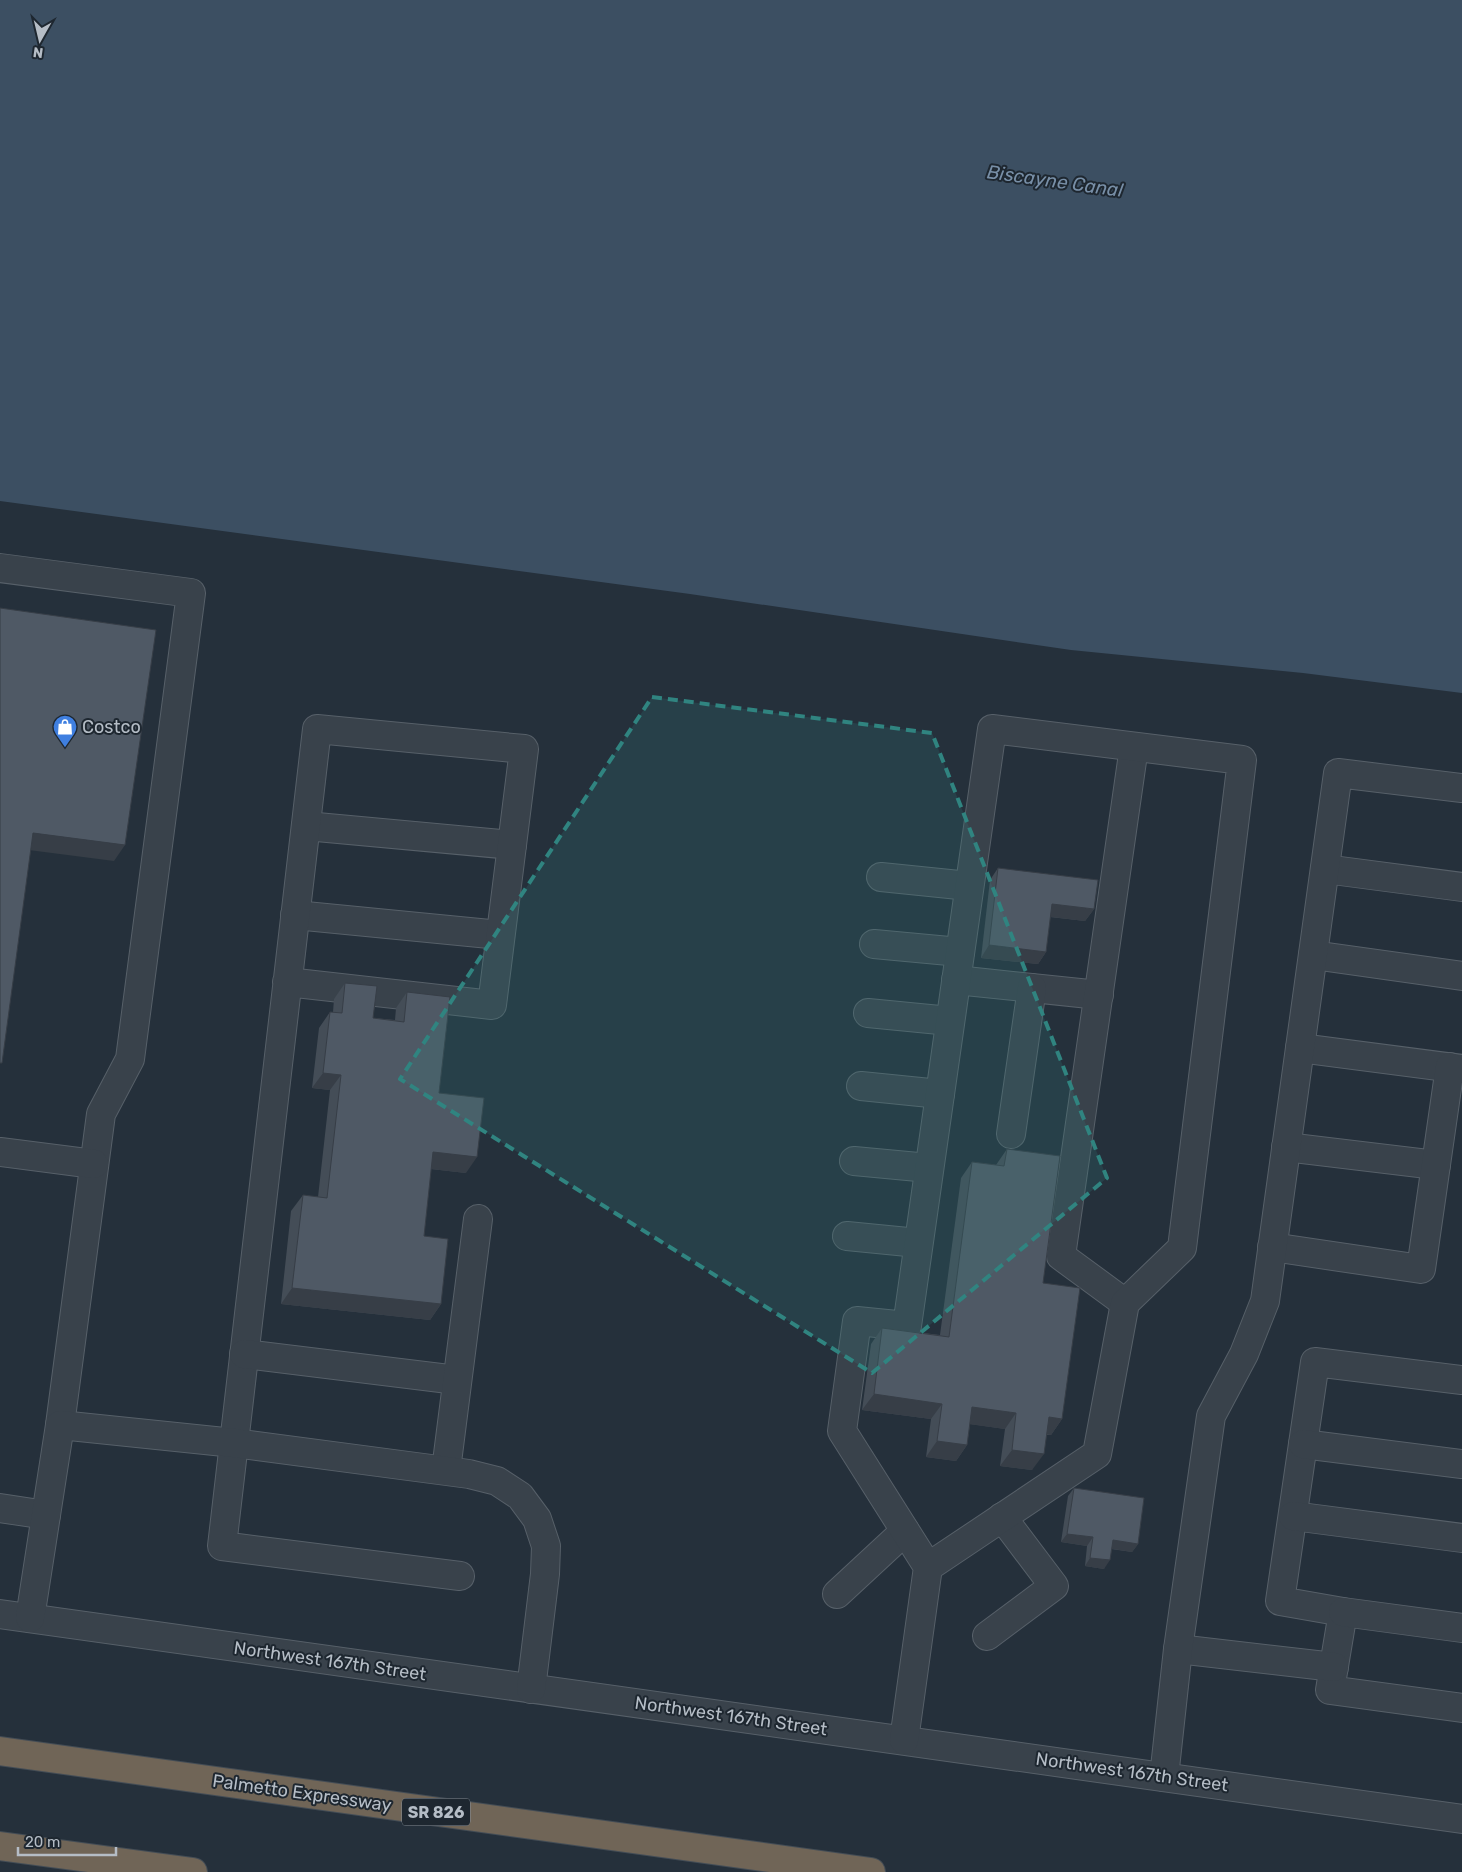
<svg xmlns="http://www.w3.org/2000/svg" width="1462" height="1872" viewBox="0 0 1462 1872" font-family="Rubik,sans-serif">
	<rect width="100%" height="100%" fill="#25303b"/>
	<path fill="#3c4f62" d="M0,0H1462V693L1303,673L1071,650L690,594L0,501Z"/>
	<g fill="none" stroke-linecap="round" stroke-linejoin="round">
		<defs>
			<g id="minor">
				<path d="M0,568L191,593L130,1059L101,1114L60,1425"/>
				<path d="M306,826L512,845"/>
				<path d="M1325,869L1462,887"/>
				<path d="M881,877L969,886"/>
				<path d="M295,915L500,935"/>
				<path d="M874,944L960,952"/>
				<path d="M1313,955L1462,976"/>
				<path d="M956,980L1099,995"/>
				<path d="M287,982L492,1005L524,749L317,729L222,1546L460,1576"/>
				<path d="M868,1013L950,1021"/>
				<path d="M1300,1048L1462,1069"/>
				<path d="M861,1086L940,1094"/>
				<path d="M1011,1134L1032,988"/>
				<path d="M1286,1147L1436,1165"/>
				<path d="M0,1152L94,1164"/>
				<path d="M854,1161L929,1168"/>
				<path d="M847,1236L918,1243"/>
				<path d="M1272,1247L1421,1269L1450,1067"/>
				<path d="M1125,1303L1061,1256L1134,747"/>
				<path d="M244,1354L457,1380"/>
				<path d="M1462,1380L1315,1362L1280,1601L1343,1612L1330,1690L1462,1708"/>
				<path d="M1303,1444L1462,1464"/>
				<path d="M446,1470L478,1219"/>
				<path d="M0,1508L46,1515"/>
				<path d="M1293,1516L1462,1538"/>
				<path d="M837,1594L905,1531"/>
				<path d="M1343,1612L1462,1628"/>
				<path d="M0,1614L1462,1819"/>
				<path d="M30,1618L60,1425L234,1443L469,1474L497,1481L520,1496L537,1519L546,1546L545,1574L531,1689"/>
				<path d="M987,1636L1054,1586L1002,1517"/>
				<path d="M1178,1649L1334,1667"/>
				<path d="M904,1740L928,1567L842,1431L857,1321L907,1326L992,729L1242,760L1182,1248L1125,1303L1097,1454L928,1567"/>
				<path d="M1164,1777L1178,1649L1211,1416L1244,1354L1265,1301L1338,773L1462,788"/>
			</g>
			<g id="highway">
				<path d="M0,1751L871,1872"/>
				<path d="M0,1846L193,1872"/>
			</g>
		</defs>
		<use href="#minor" stroke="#576069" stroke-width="30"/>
		<use href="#highway" stroke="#444d56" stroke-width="30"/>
		<use href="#minor" stroke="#39424b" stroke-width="28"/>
		<use href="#highway" stroke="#706557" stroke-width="28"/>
	</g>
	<g fill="#444d57">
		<path d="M998,868L1094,909L1085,921L1050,917L1046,952L1038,964L981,958L990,880Z"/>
		<path d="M345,983L373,1018L395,1020L396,1008L407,992L439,1093L466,1173L431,1169L424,1236L441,1304L430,1320L281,1304L291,1211L303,1195L318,1197L330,1090L312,1088L319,1028L330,1012H333L334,999Z"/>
		<path d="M1007,1149L1043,1283L1062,1419L1051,1435H1046L1032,1470L1000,1466L1005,1429L970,1424L967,1445L956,1461L926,1457L931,1419L862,1410L871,1344L882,1328L940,1335L961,1178L972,1162L996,1165Z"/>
		<path d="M1074,1488L1138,1544L1132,1552L1111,1549L1104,1569L1085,1566L1087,1546L1061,1542L1068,1496Z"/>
	</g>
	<g fill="#373e47">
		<path d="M33,833L125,845L114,861L21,849Z"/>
		<path d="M1052,904L1094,909L1085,921L1043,916Z"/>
		<path d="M989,945L1046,952L1038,964L981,958Z"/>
		<path d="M323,1073L341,1075L330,1090L312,1088Z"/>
		<path d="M433,1152L477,1157L466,1173L422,1168Z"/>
		<path d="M292,1288L441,1304L430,1320L281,1304Z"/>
		<path d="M874,1394L942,1404L931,1419L862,1410Z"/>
		<path d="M972,1407L1016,1413L1005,1429L961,1423Z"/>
		<path d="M1049,1417L1062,1419L1051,1435L1037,1433Z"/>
		<path d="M937,1441L967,1445L956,1461L926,1457Z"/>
		<path d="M1012,1450L1044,1454L1032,1470L1000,1466Z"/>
		<path d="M1067,1534L1093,1537L1087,1546L1061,1542Z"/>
		<path d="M1113,1540L1138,1544L1132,1552L1107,1548Z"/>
		<path d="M1090,1558L1110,1560L1104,1569L1085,1566Z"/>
	</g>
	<g fill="#4f5965" stroke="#373e47">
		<path d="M0,608L156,630L125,845L33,833L2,1063H0Z"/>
		<path d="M998,868L1098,880L1094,909L1052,904L1046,952L989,945Z"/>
		<path d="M345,983L377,986L373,1018L404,1022L407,992L450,997L439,1093L484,1098L477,1157L433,1152L424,1236L448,1239L441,1304L292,1288L303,1195L327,1198L341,1075L323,1073L330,1012L342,1013Z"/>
		<path d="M1007,1149L1060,1156L1043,1283L1080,1288L1062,1419L1049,1417L1044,1454L1012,1450L1016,1413L972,1407L967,1445L937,1441L942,1404L874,1394L882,1328L949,1337L972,1162L1004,1166Z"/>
		<path d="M1074,1488L1144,1498L1138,1544L1113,1540L1110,1560L1090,1558L1093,1537L1067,1534Z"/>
	</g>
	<path fill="#308480" fill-opacity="0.2" stroke="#308480" stroke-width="4" stroke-dasharray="10 6" stroke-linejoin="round" d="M652,697L932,733L1107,1178L872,1373L400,1079Z"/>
	<defs>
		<symbol id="shop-pin" viewBox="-11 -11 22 30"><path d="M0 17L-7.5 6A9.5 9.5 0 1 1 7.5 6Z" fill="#3f7fe0" stroke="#1e2730"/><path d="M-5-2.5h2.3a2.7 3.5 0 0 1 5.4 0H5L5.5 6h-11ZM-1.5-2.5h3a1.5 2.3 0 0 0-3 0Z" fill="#fff"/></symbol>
	</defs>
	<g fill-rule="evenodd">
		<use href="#shop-pin" x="51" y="713" width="28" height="38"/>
	</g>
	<g text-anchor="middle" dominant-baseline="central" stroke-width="4" stroke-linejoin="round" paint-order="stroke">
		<rect fill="#1e2730" stroke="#889099" stroke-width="1" x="402" y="1798.5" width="68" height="27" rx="4"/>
		<g font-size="16" font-weight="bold" fill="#b5bdc6">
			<text x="436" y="1812">SR 826</text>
		</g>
		<g font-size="18" fill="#b5bdc6" stroke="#1e2730" text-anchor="start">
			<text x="82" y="727">Costco</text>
		</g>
		<g font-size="18" fill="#b5bdc6" stroke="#1e2730">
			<text transform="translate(330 1661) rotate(8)">Northwest 167th Street</text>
			<text transform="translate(731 1716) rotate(8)">Northwest 167th Street</text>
			<text transform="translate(1132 1772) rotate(8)">Northwest 167th Street</text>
			<text transform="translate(302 1793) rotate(8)">Palmetto Expressway</text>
		</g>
		<g font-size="19" font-style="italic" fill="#788fa7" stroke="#1e2730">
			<text transform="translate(1055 181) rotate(8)">Biscayne Canal</text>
		</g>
	</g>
	<g transform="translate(40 40) rotate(188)" stroke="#1e2730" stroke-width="4" paint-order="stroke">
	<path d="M0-4L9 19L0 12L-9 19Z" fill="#b5bdc6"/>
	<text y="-8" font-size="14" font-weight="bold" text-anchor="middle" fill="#b5bdc6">N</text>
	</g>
	<path d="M18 1847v8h98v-8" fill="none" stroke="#b5bdc6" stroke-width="2.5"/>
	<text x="25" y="1847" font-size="15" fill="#b5bdc6" stroke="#1e2730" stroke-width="4" paint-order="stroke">20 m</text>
</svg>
